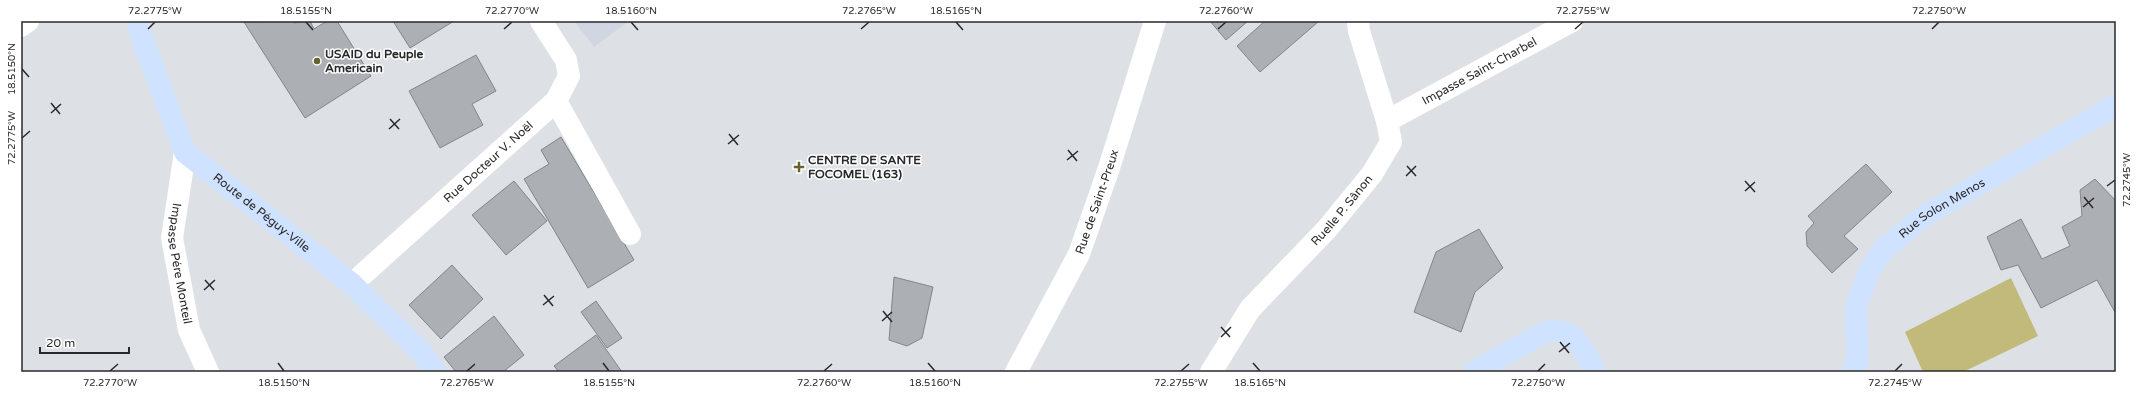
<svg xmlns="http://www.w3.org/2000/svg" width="2137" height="393" viewBox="0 0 2137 393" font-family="'Varela Round',sans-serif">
	<rect width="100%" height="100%" fill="#dde1e5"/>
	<path fill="#d0d7e3" d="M574,21H629L594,47Z"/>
	<path fill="#c1ba7a" d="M2011,278L2038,336L1963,372H1923L1905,332Z"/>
	<g fill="#acafb4" stroke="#82858a">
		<path d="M293,21L294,23L310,21L314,29L327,21H337L371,76L305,118L244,22Z"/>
		<path d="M393,21H454L410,48Z"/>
		<path d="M1210,21H1248L1226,40Z"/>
		<path d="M1265,21H1317L1318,22L1260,72L1237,46Z"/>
		<path d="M476,55L496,91L472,104L483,125L440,148L409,91Z"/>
		<path d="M561,137L634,260L588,288L524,179L549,164L541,150Z"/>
		<path d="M1866,164L1892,192L1844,236L1858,249L1832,273L1807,246L1806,232L1814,223L1808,216Z"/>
		<path d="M2095,179L2116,201V314L2097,280L2041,308L2018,265L2001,270L1987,237L2021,219L2042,259L2070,246L2062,227L2082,216L2080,190Z"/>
		<path d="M514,181L547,221L506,255L472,215Z"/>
		<path d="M1479,229L1503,268L1475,292L1461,332L1414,312L1436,252Z"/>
		<path d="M452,265L483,299L441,339L409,305Z"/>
		<path d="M894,277L933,287L922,338L907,346L889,340Z"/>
		<path d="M596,301L622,338L607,348L581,312Z"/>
		<path d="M494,316L524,355L503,372H456L444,357Z"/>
		<path d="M596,335L622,372H559L554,366Z"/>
	</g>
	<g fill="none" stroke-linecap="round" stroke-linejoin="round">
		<g stroke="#fff" stroke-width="22">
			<path d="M21,26L28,21"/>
			<path d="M556,101L630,234"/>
			<path id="s1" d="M1387,121L1572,21"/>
			<path id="s2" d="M185,152L172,238L189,330L208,372"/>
			<path id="s3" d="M352,284L556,101L569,76L566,60L541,21"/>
			<path id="s4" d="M1016,372L1079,254L1109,168L1155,21"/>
			<path id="s5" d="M1211,372L1250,309L1327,229L1372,174L1391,142L1387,121L1359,31L1358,21"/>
		</g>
		<g stroke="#cfe2ff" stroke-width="22">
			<path id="s6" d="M138,21L143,41L185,152L352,284L423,354L435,372"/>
			<path d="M1474,372L1545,332C1576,326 1583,348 1595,372"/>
			<path id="s7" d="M1853,372L1858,359L1856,307L1869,271L1883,250L1924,216L2116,105"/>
		</g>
	</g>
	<path fill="none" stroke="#28292b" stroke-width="1.5" d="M306,22L313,30M631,22L638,30M956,22L963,30M148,29L155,22M504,29L512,22M861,29L869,22M1218,29L1226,22M1575,29L1583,22M1932,29L1939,22M22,69L29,77M51,103L60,114M51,113L61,104M390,119L399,129M389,129L400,119M729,134L738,145M22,138L30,131M728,144L739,135M1068,150L1077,161M1067,160L1078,151M1407,166L1416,176M1406,176L1416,166M1745,181L1755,192M2107,186L2115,180M1745,191L1755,182M2084,197L2093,208M2083,207L2094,198M205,280L214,290M204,290L215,280M544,295L553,306M543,305L554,296M883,311L892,322M882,321L892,312M1221,327L1230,337M1221,337L1231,327M1560,342L1569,353M1559,352L1570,343M278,363L284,371M603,363L609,371M928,363L935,371M1253,363L1260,371M110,371L118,364M467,371L475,364M824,371L832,364M1181,371L1189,364M1538,371L1545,364M1895,371L1902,364"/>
	<g fill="#68622f" stroke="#fff" stroke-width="1.5">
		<circle cx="317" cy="61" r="4"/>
		<path d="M797 161h4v4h4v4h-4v4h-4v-4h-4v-4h4z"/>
	</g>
	<g text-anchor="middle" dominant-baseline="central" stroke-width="3" stroke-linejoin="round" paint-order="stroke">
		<g font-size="12" font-weight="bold" fill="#28292b" stroke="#fff" text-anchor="start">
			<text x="325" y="54">USAID du Peuple<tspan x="325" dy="14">Americain</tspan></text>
			<text x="808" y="160">CENTRE DE SANTE<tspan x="808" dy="14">FOCOMEL (163)</tspan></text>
		</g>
		<g font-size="12" fill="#28292b" stroke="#fff">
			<text stroke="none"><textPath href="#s1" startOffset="105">Impasse Saint-Charbel</textPath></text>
			<text stroke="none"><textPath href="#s3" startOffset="183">Rue Docteur V. Noël</textPath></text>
			<text stroke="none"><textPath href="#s4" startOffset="189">Rue de Saint-Preux</textPath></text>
			<text stroke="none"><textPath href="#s7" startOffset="202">Rue Solon Menos</textPath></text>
			<text stroke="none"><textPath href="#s5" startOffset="209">Ruelle P. Sânon</textPath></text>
			<text stroke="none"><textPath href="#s6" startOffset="237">Route de Péguy-Ville</textPath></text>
			<text stroke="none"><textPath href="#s2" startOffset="113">Impasse Pére Monteil</textPath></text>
		</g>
	</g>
	<rect width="2137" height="393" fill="none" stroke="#ffffff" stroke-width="44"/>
	<path d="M40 347v6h89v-6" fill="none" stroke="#28292b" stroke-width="2"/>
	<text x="46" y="347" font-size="12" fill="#28292b" stroke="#ffffff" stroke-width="3" paint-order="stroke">20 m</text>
	<rect x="22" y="22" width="2093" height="349" fill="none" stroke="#28292b" stroke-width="1.5"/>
	<g font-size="10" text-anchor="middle" fill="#28292b">
		<text x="155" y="14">72.2775°W</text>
		<text x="306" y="14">18.5155°N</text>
		<text x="512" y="14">72.2770°W</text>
		<text x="631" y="14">18.5160°N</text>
		<text x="869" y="14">72.2765°W</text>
		<text x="956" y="14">18.5165°N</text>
		<text x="1226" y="14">72.2760°W</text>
		<text x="1583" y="14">72.2755°W</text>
		<text x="1939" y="14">72.2750°W</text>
		<text transform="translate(11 69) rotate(-90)" y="4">18.5150°N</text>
		<text transform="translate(11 138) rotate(-90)" y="4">72.2775°W</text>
		<text transform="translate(2126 180) rotate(-90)" y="4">72.2745°W</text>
		<text x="110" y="386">72.2770°W</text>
		<text x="284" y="386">18.5150°N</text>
		<text x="467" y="386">72.2765°W</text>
		<text x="609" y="386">18.5155°N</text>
		<text x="824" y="386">72.2760°W</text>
		<text x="935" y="386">18.5160°N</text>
		<text x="1181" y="386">72.2755°W</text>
		<text x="1260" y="386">18.5165°N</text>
		<text x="1538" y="386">72.2750°W</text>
		<text x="1895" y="386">72.2745°W</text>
	</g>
</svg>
